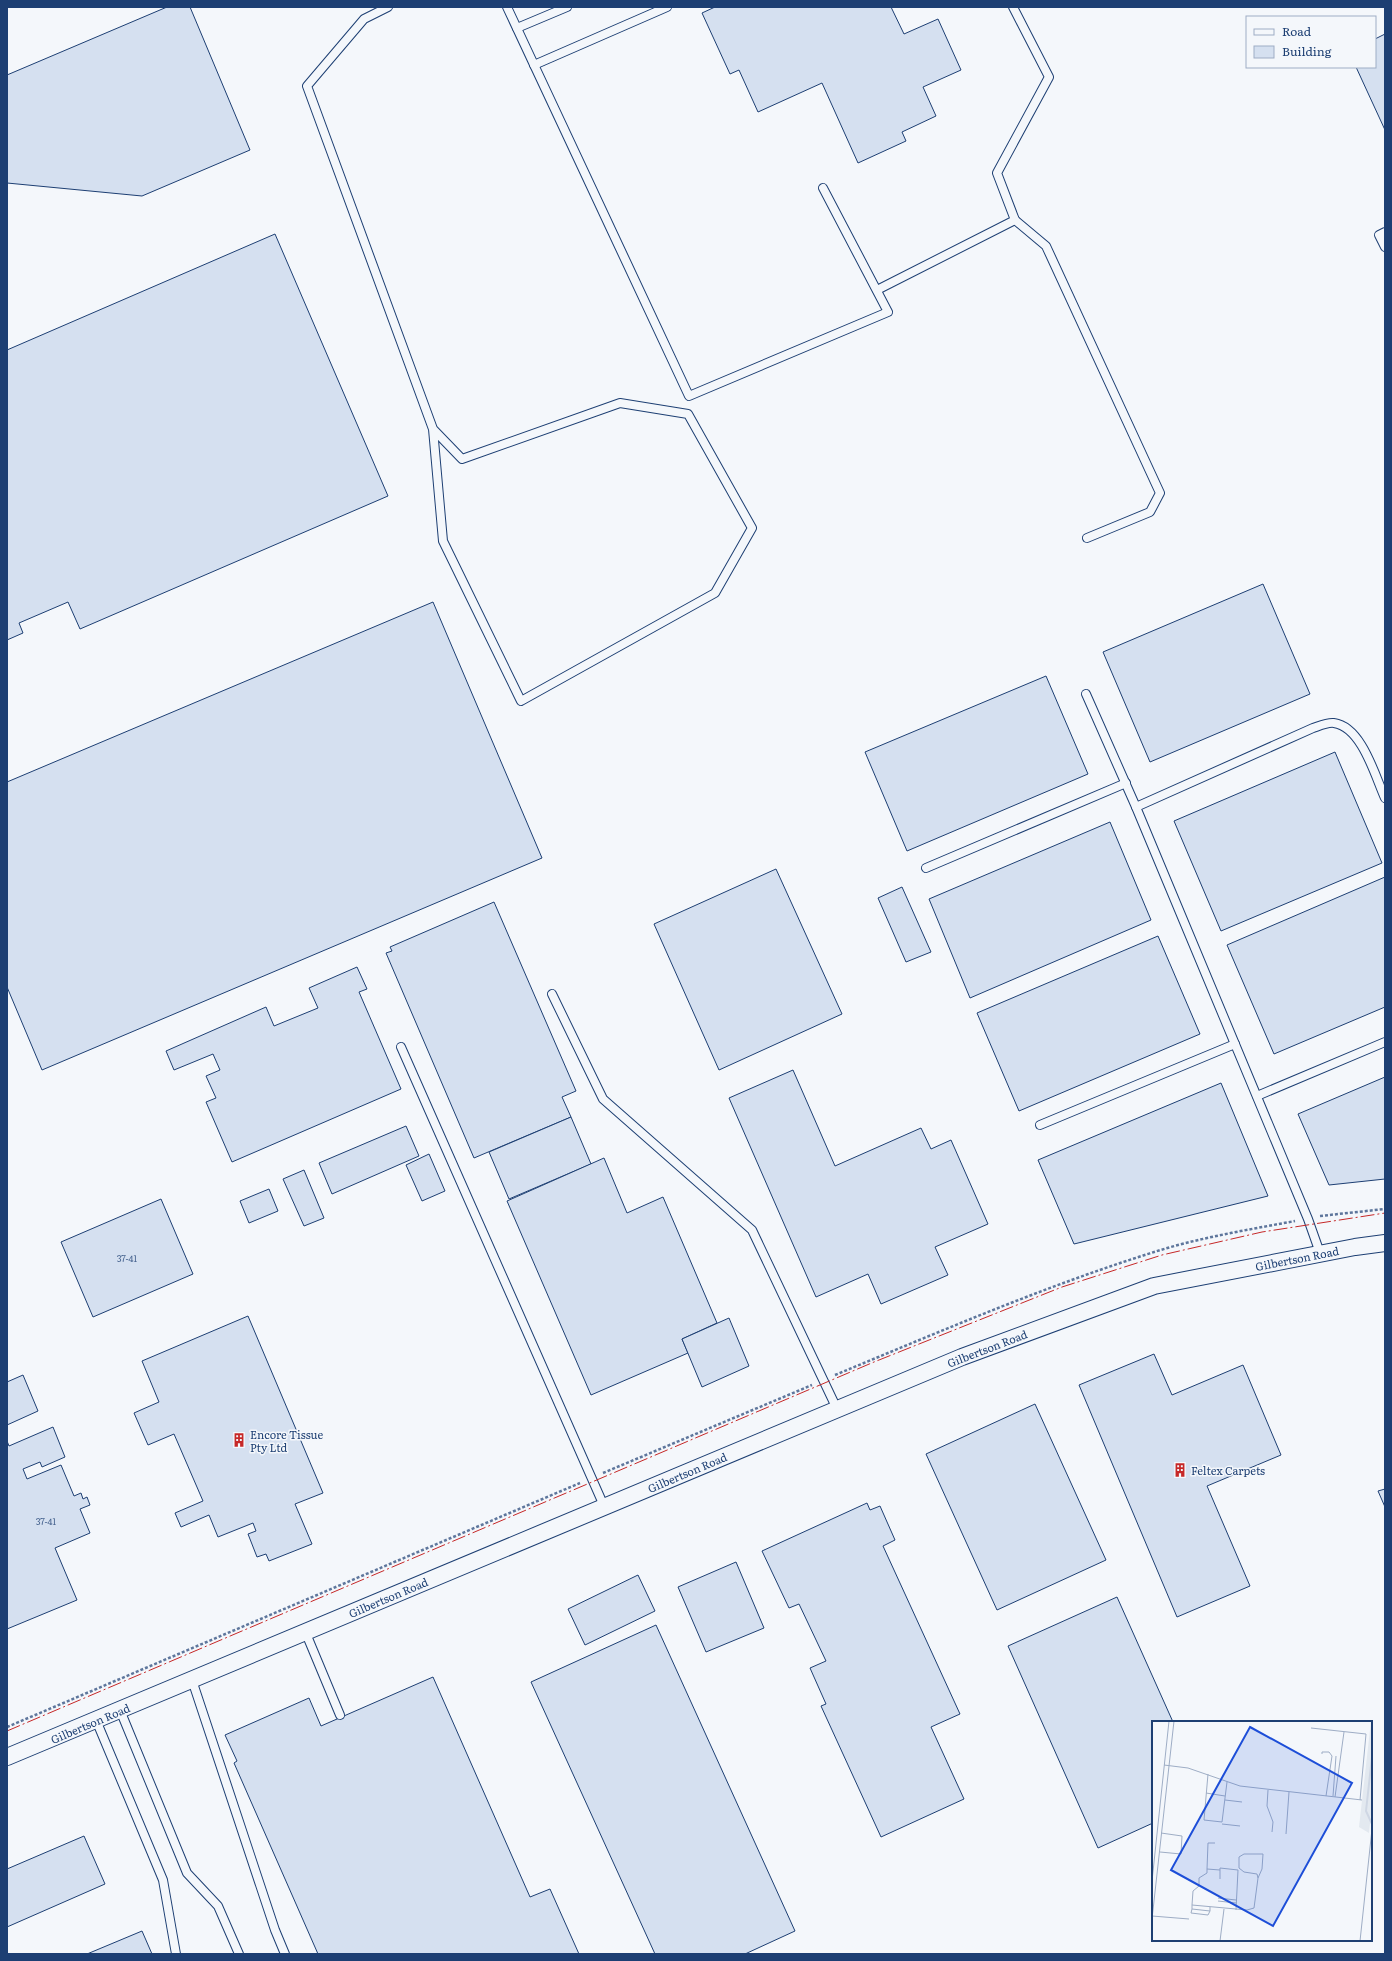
<svg xmlns="http://www.w3.org/2000/svg" width="1392" height="1961" viewBox="0 0 1392 1961" font-family="Literata,serif">
	<rect width="100%" height="100%" fill="#f4f7fb"/>
	<g fill="#d5e0f0" stroke="#1d3f73">
		<path d="M167,7H190L250,150L142,196L7,183V75Z"/>
		<path d="M715,7H891L904,34L938,19L961,70L923,87L936,116L902,132L906,141L858,163L822,83L758,112L739,70L730,74L702,13Z"/>
		<path d="M1385,34V130L1356,67H1375V39Z"/>
		<path d="M275,234L388,496L80,629L68,602L19,623L23,633L7,640V350Z"/>
		<path d="M1263,584L1310,694L1150,762L1103,652Z"/>
		<path d="M433,602L542,858L42,1070L7,987V782Z"/>
		<path d="M1046,676L1088,774L907,851L865,752Z"/>
		<path d="M1335,752L1382,863L1221,931L1174,821Z"/>
		<path d="M1110,822L1151,920L970,998L929,899Z"/>
		<path d="M776,869L842,1014L719,1070L654,924Z"/>
		<path d="M1385,877V1007L1274,1054L1227,945Z"/>
		<path d="M902,887L931,952L906,962L878,898Z"/>
		<path d="M494,902L576,1091L562,1097L571,1117L474,1158L386,953L392,951L390,947Z"/>
		<path d="M1158,936L1200,1034L1019,1111L977,1013Z"/>
		<path d="M357,967L367,989L359,992L401,1089L232,1162L206,1102L216,1098L206,1076L220,1070L213,1054L174,1070L166,1051L266,1007L274,1026L318,1008L309,988Z"/>
		<path d="M793,1070L835,1166L921,1128L931,1149L951,1140L988,1224L935,1247L948,1275L881,1304L868,1274L816,1297L729,1098Z"/>
		<path d="M1385,1077V1179L1329,1185L1298,1114Z"/>
		<path d="M1221,1083L1268,1196L1074,1244L1038,1160Z"/>
		<path d="M571,1117L591,1164L509,1199L489,1152Z"/>
		<path d="M406,1126L419,1156L332,1194L319,1163Z"/>
		<path d="M429,1154L445,1191L422,1201L406,1165Z"/>
		<path d="M604,1158L627,1213L663,1197L717,1323L682,1339L688,1353L591,1395L507,1201Z"/>
		<path d="M304,1170L324,1218L304,1226L283,1179Z"/>
		<path d="M269,1189L278,1211L249,1223L240,1201Z"/>
		<path d="M161,1199L193,1274L93,1317L61,1242Z"/>
		<path d="M248,1316L323,1493L295,1504L312,1544L269,1561L266,1554L257,1557L248,1534L256,1531L253,1523L218,1537L209,1515L181,1527L175,1513L203,1501L174,1434L148,1445L134,1413L159,1402L142,1361Z"/>
		<path d="M729,1318L749,1366L702,1387L682,1339Z"/>
		<path d="M1154,1354L1172,1395L1243,1365L1281,1455L1207,1486L1250,1586L1177,1617L1079,1385Z"/>
		<path d="M23,1375L38,1411L7,1425V1382Z"/>
		<path d="M1035,1404L1106,1560L997,1610L926,1454Z"/>
		<path d="M53,1427L65,1457L42,1467L40,1462L23,1469L27,1479L61,1465L74,1496L81,1493L83,1499L87,1497L90,1505L80,1509L90,1533L55,1548L77,1600L7,1629V1441L9,1446Z"/>
		<path d="M1385,1489V1507L1378,1491Z"/>
		<path d="M867,1503L870,1510L880,1506L895,1540L883,1546L960,1714L931,1727L964,1799L881,1837L821,1706L826,1704L810,1668L826,1661L799,1604L789,1608L762,1551Z"/>
		<path d="M736,1562L764,1628L706,1652L678,1587Z"/>
		<path d="M638,1575L655,1611L585,1645L568,1609Z"/>
		<path d="M1117,1597L1173,1722H1153V1823L1098,1848L1008,1646Z"/>
		<path d="M656,1625L795,1931L745,1954H655L531,1682Z"/>
		<path d="M433,1677L530,1897L550,1889L579,1954H318L234,1763L237,1761L225,1735L309,1698L321,1726Z"/>
		<path d="M84,1836L105,1884L7,1927V1869Z"/>
		<path d="M142,1931L152,1954H87Z"/>
	</g>
	<g fill="none" stroke-linecap="round" stroke-linejoin="round">
		<defs>
			<g id="lane">
				<path d="M388,7L364,19L307,86L433,429L443,541L521,701L715,593L752,528L688,414L620,403L462,459L433,429"/>
				<path d="M507,7L689,396L888,312L823,188"/>
				<path d="M517,28L567,7"/>
				<path d="M534,65L667,7"/>
				<path d="M1015,220L1046,246L1160,493L1150,512L1087,538"/>
				<path d="M1385,232L1379,235L1385,247"/>
				<path d="M877,290L1015,220L997,173L1049,77L1013,7"/>
				<path d="M1086,694L1136,807"/>
				<path d="M926,868L1126,783"/>
				<path d="M552,994L603,1099L752,1230L837,1409"/>
				<path d="M401,1047L604,1506"/>
				<path d="M1257,1096L1385,1042"/>
				<path d="M1040,1125L1235,1044"/>
				<path d="M1320,1253L1308,1219L1136,807L1313,728C1319,726 1328,722 1334,723C1362,727 1375,776 1385,798"/>
				<path d="M305,1631L340,1715"/>
				<path d="M192,1680L275,1930L285,1954"/>
				<path d="M120,1710L187,1873L218,1906L239,1954"/>
				<path d="M96,1720L163,1880L176,1954"/>
			</g>
			<path id="street" d="M7,1757L962,1357L1154,1286L1355,1247L1385,1243"/>
		</defs>
		<use href="#lane" stroke="#1d3f73" stroke-width="10"/>
		<use href="#street" stroke="#1d3f73" stroke-width="18"/>
		<g stroke="#5e769c" stroke-width="2.5" stroke-dasharray="3 2" stroke-linecap="butt">
			<path d="M1320,1216L1385,1209"/>
			<path d="M835,1375C939,1332 1043,1287 1151,1253C1197,1238 1247,1230 1295,1221"/>
			<path d="M603,1473L812,1385"/>
			<path d="M7,1727L580,1483"/>
		</g>
		<use href="#lane" stroke="#f4f7fb" stroke-width="8"/>
		<use href="#street" stroke="#f4f7fb" stroke-width="16"/>
		<path stroke="#c62828" stroke-width="1" stroke-dasharray="14 3 2 3" stroke-linecap="butt" d="M7,1731L874,1362L1062,1287L1162,1255L1262,1232L1385,1213"/>
	</g>
	<defs>
		<symbol id="building-bare" viewBox="-9 -9 18 18"><path d="M-4-6H4V6H1V3H-1V6H-4ZM-2.5-4.3h1.7v1.8h-1.7ZM.8-4.3h1.7v1.8H.8ZM-2.5-1h1.7V.8h-1.7ZM.8-1h1.7V.8H.8Z" fill="#c62828" stroke="#f4f7fb" stroke-width="2.5" paint-order="stroke"/></symbol>
	</defs>
	<g fill-rule="evenodd">
		<use href="#building-bare" x="229" y="1430" width="20" height="20"/>
		<use href="#building-bare" x="1170" y="1460" width="20" height="20"/>
	</g>
	<g text-anchor="middle" dominant-baseline="central" stroke-width="3" stroke-linejoin="round" paint-order="stroke">
		<g font-size="9" fill="#4b6792">
			<text x="127" y="1258">37-41</text>
			<text x="46" y="1521">37-41</text>
		</g>
		<g font-size="11" fill="#1d3f73" stroke="#f4f7fb">
			<text transform="translate(1297 1258) rotate(-11)">Gilbertson Road</text>
			<text transform="translate(987 1348) rotate(-21)">Gilbertson Road</text>
			<text transform="translate(687 1472) rotate(-23)">Gilbertson Road</text>
			<text transform="translate(388 1597) rotate(-23)">Gilbertson Road</text>
			<text transform="translate(90 1723) rotate(-23)">Gilbertson Road</text>
		</g>
		<g font-size="11" fill="#1d3f73" stroke="#f4f7fb" text-anchor="start">
			<text x="250" y="1434">Encore Tissue<tspan x="250" dy="13">Pty Ltd</tspan></text>
			<text x="1191" y="1470">Feltex Carpets</text>
		</g>
	</g>
	<g transform="translate(1152 1721)">
		<rect width="220" height="220" fill="#f4f7fb"/>
		<path d="M219,0L220,83L217,112L207,106Z" fill="#e3e9f0"/>
		<path fill="none" stroke="#cfd7e4" stroke-width="2" d="M220,36L214,90L220,103"/>
		<path fill="none" stroke="#9eadc5" stroke-width="1" d="M159,7L214,13L208,79M170,33V31H177L180,35L174,75M12,44L36,47L88,65L210,79M56,53L52,99L70,101L75,61M116,69L115,85L121,101L120,111M54,72L73,75M181,75L184,35M183,76L192,11M73,79L90,81M70,103L88,105M134,113L137,71M8,131L29,133L30,115L9,112M55,148L56,122H63M68,149L55,148V152L47,157V165L41,170L40,184L95,189L102,187L106,157L105,153L92,151L87,147V136L92,133H111L110,148L106,157M68,158V147L86,149L84,189M0,160L17,0M66,177L84,179M66,180L84,182M40,184V188L58,190V186M40,188L39,192L56,194L58,190M0,195L37,198M0,198L22,0M68,220L72,188M208,220L220,108"/>
		<path fill="#1d4ed8" fill-opacity="0.15" stroke="#1d4ed8" stroke-width="2" d="M98,6L200,62L121,205L19,149Z"/>
		<rect width="220" height="220" fill="none" stroke="#1d3f73" stroke-width="2"/>
	</g>
	<rect width="1392" height="1961" fill="none" stroke="#1d3f73" stroke-width="16"/>
	<rect x="1246" y="16" width="130" height="52" fill="#f4f7fb" stroke="#9eadc5"/>
	<rect x="1254" y="29" width="20" height="6" fill="#f4f7fb" stroke="#9eadc5"/>
	<text x="1282" y="36" font-size="12" fill="#1d3f73">Road</text>
	<rect x="1254" y="46" width="20" height="12" fill="#d5e0f0" stroke="#9eadc5"/>
	<text x="1282" y="56" font-size="12" fill="#1d3f73">Building</text>
</svg>
